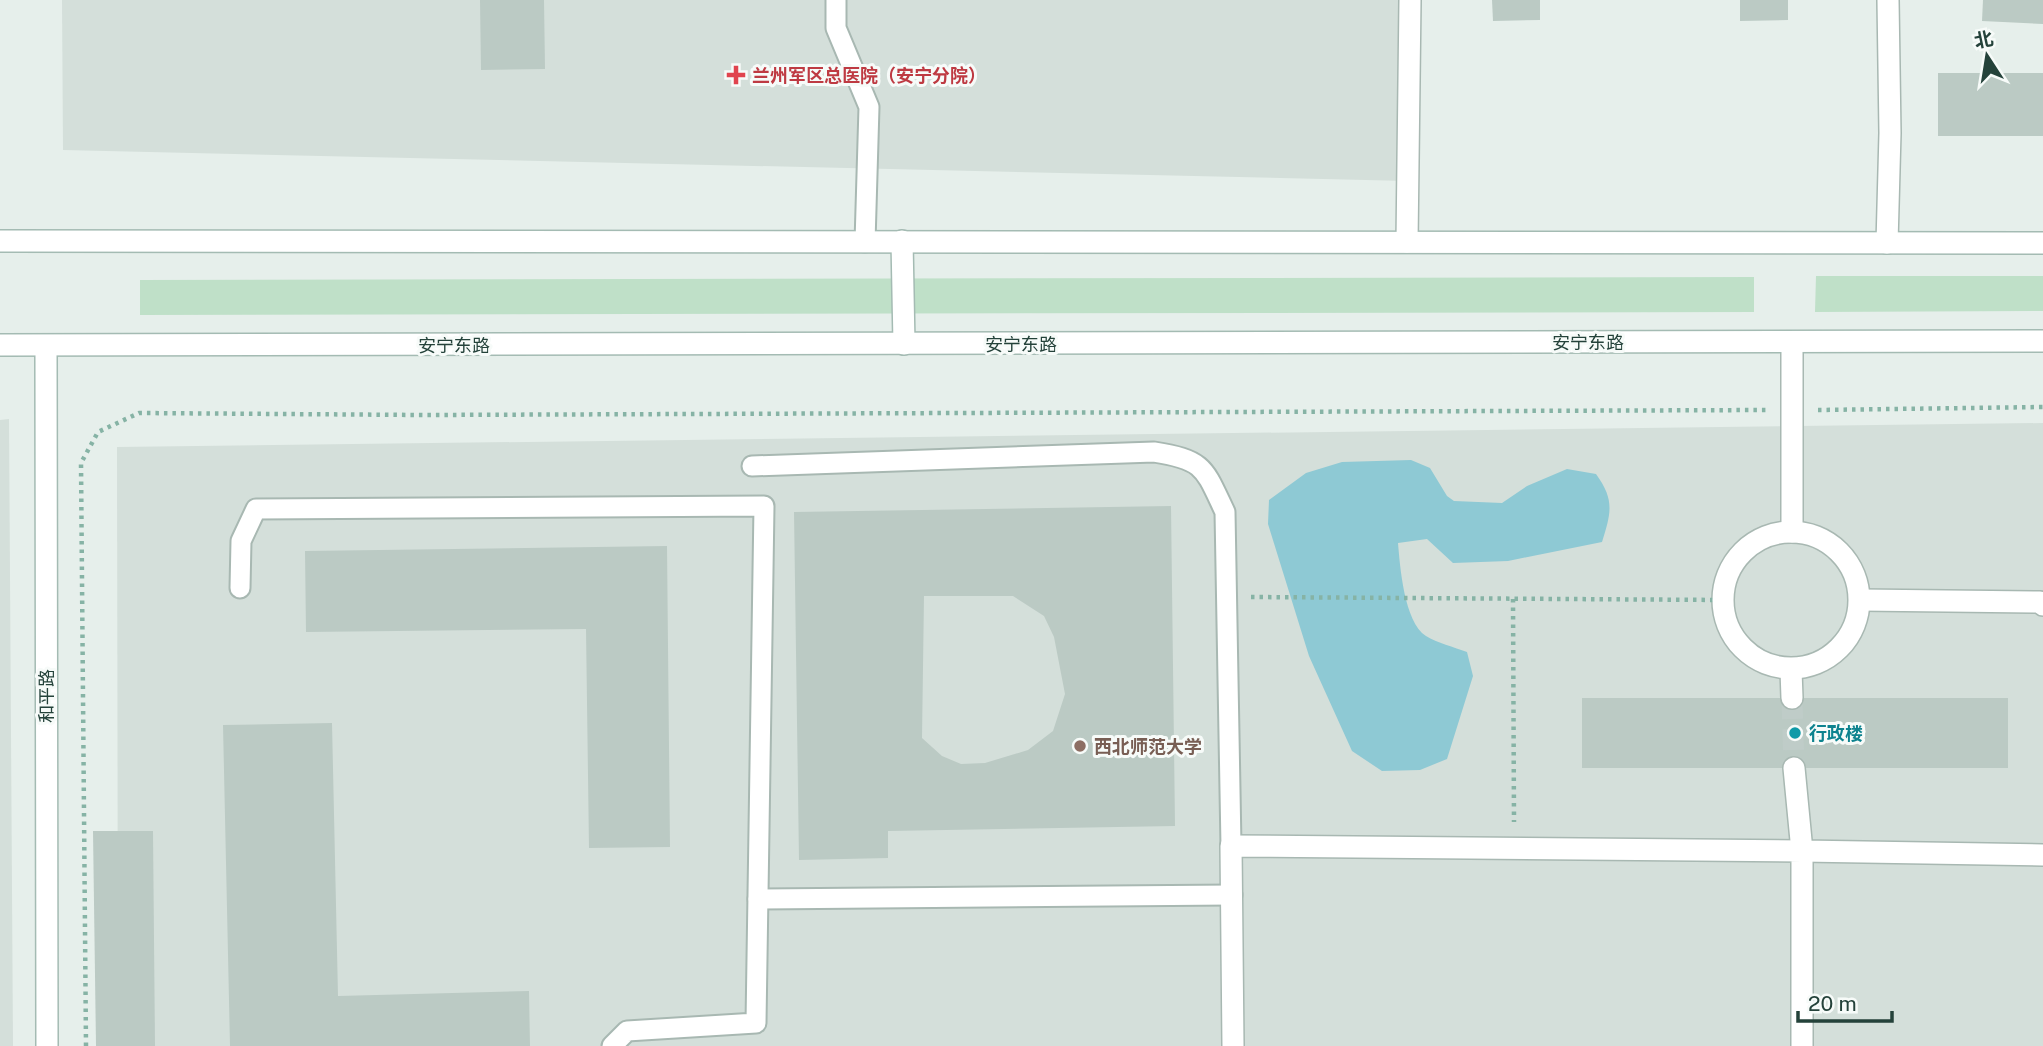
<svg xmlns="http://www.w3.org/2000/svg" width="2043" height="1046" viewBox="0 0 2043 1046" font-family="'Public Sans','Noto Sans SC',sans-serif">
	<rect width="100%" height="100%" fill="#e6efeb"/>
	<g fill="#d4dfda">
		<path d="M62,0H1411L1408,181L63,150Z"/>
		<path d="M9,419L13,1046H0V420Z"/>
		<path d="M2043,423V1046H118L117,447Z"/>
	</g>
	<g fill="#bfe0c8">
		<path d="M1816,276H2043V311L1815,312Z"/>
		<path d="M1754,277V312L140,315V280Z"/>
	</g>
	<path fill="#8ec9d4" d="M1411,460L1430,468L1447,496L1454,501L1502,503L1527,486L1567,469L1596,474C1615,500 1611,513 1602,542L1508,561L1453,563L1427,539L1398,543C1400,566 1404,622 1426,636C1437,643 1454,647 1467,652L1473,676L1447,759L1420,770L1382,771L1352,751L1309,656L1268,524L1269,500L1306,473L1342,462Z"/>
	<g fill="#bbcac4" fill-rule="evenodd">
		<path d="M480,0H544L545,69L481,70Z"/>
		<path d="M1492,0H1540V20L1493,21Z"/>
		<path d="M1740,0H1788V20L1740,21Z"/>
		<path d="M1983,0H2043V24L1982,21Z"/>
		<rect x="1938" y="73" width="105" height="63"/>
		<path d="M1171,506L1175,826L888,831V858L799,860L794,512ZM924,596H1013L1044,616L1054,637L1065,694L1053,731L1028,750L985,763L961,764L942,756L922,738Z"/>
		<path d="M667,546L670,847L589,848L586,629L306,632L305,551Z"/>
		<rect x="1582" y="698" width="426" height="70"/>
		<path d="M332,723L338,996L529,991L530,1046H230L223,725Z"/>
		<path d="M93,831H153L155,1046H96Z"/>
	</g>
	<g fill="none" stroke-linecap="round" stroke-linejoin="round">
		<path stroke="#bfccc8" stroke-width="21" stroke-dasharray="21 10" stroke-linecap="butt" d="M1792,698L1794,768"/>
		<defs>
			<g id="lane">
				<path d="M836,0V28L869,107L865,242"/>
				<path d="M752,466L1154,452C1205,460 1204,468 1225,512L1231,846"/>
				<path d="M240,588L241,541L256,509L764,506L756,1023L627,1031L612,1046"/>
				<path d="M758,899L1232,895"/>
			</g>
			<g id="street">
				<path d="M1407,242L1410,0"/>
				<path d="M1887,243L1890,133L1888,0"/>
				<circle cx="1791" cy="600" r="68"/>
				<path d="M1792,532V342"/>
				<path d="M1860,600L2040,602L2043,605"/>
				<path d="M1791,670L1792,698"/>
				<path d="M1794,768L1802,851L2043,855"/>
				<path d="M1233,1046L1231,846L1802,851V1046"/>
			</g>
			<g id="secondary">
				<path d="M0,241L2043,243"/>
				<path d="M902,241L904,344"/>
				<path d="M0,345L2043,341"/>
				<path d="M46,346L47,1046"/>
			</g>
		</defs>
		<use href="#lane" stroke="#a8b8b2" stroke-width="23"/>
		<use href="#street" stroke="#a8b8b2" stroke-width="24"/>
		<use href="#secondary" stroke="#a4bbb3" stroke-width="24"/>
		<g stroke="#86b3a5" stroke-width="4.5" stroke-dasharray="3.5 5" stroke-linecap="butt">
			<path d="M1818,410L2043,407"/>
			<path d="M1251,597L1722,600"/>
			<path d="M1513,599L1514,822"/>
			<path d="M86,1046L81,463L98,432L139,413L423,415L1767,410"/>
		</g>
		<use href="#lane" stroke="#fff" stroke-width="19"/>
		<use href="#street" stroke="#fff" stroke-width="21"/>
		<use href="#secondary" stroke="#fff" stroke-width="21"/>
	</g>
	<path fill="#e0444e" stroke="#f7fbf9" stroke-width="2.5" d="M732.5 64.5h7v7h7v7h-7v7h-7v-7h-7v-7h7z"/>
	<circle fill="#0f9aa8" stroke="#f7fbf9" stroke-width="2.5" cx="1795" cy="733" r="7"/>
	<circle fill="#8d6e63" stroke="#f7fbf9" stroke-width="2.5" cx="1080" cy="746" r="7"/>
	<g text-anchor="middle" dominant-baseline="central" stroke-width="6" stroke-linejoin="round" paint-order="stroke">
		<g font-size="18" font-weight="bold" fill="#be3a42" stroke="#f7fbf9" text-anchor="start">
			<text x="752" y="75">兰州军区总医院（安宁分院）</text>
		</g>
		<g font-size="18" fill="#24423a" stroke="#f7fbf9">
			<text x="1588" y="342">安宁东路</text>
			<text x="1021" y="344">安宁东路</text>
			<text x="454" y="345">安宁东路</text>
			<text transform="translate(46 696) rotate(-90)">和平路</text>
		</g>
		<g font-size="18" font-weight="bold" fill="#0d838f" stroke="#f7fbf9" text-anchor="start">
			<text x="1809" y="733">行政楼</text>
		</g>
		<g font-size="18" font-weight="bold" fill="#785e54" stroke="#f7fbf9" text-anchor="start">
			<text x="1094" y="746">西北师范大学</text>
		</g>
	</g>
	<g transform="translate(1987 56) rotate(348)" stroke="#f7fbf9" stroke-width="5" paint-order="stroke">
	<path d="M0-5L12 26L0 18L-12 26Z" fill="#24423a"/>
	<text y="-10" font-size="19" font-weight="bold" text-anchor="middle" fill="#24423a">北</text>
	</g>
	<path d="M1798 1011v10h94v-10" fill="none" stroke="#24423a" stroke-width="3.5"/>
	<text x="1808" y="1011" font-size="21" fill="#24423a" stroke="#f7fbf9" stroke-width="5" paint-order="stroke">20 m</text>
</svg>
